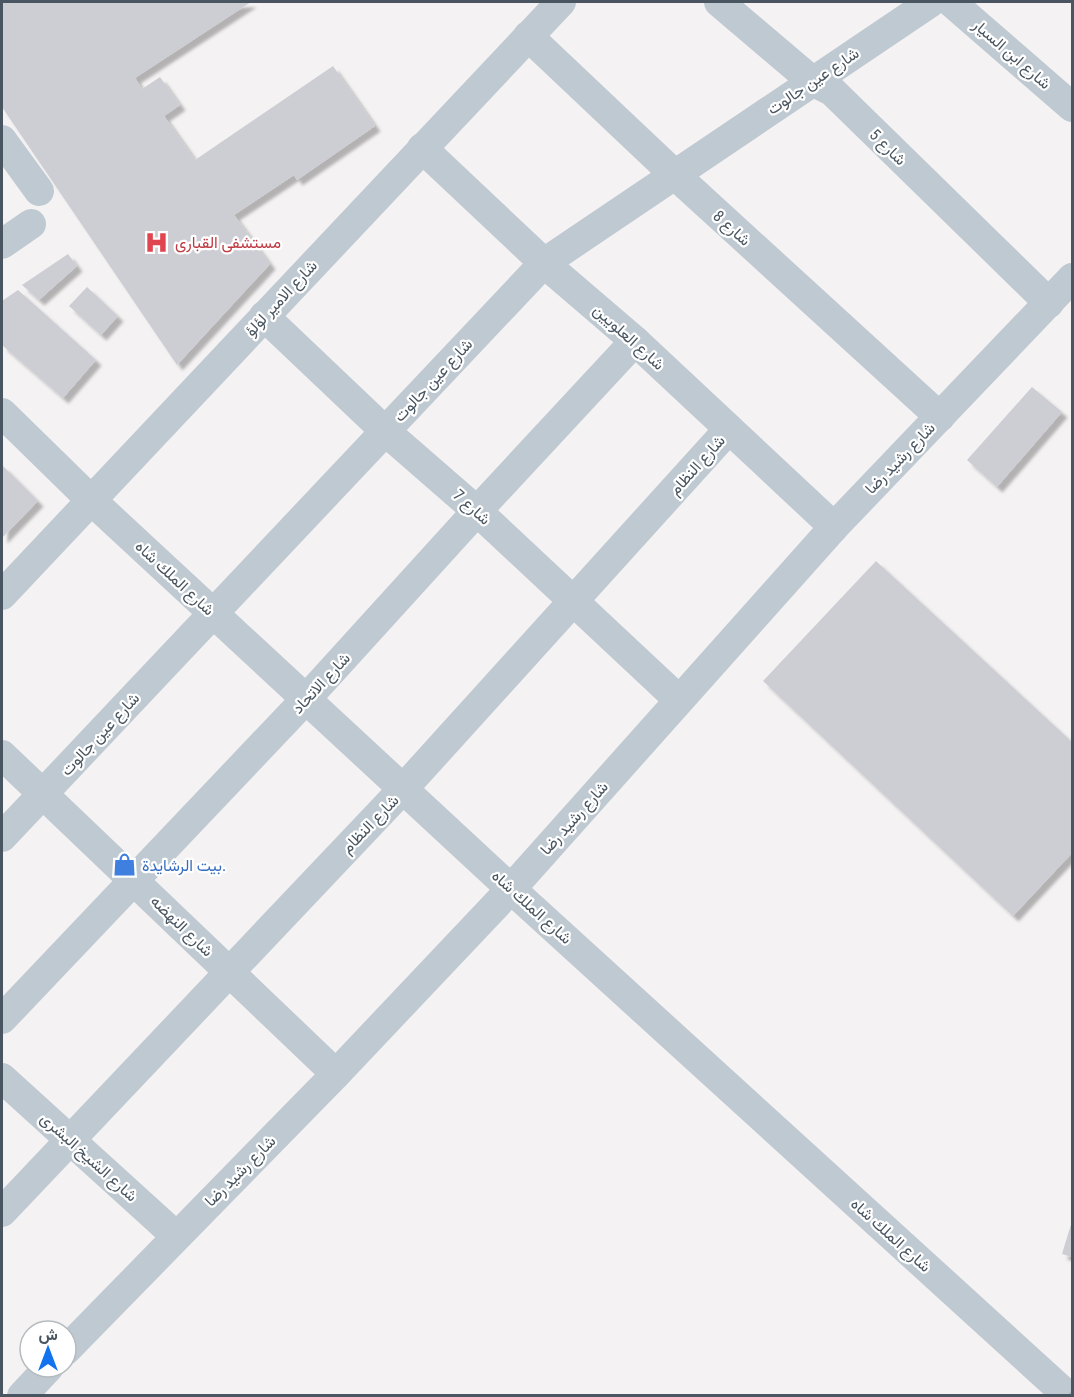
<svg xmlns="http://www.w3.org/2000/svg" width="1074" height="1397" viewBox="0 0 1074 1397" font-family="'Roboto Condensed',Vazirmatn,sans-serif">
	<defs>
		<filter id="shadow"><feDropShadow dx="5.5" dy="5.5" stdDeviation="1.5" flood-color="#0004"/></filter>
	</defs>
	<rect width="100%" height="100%" fill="#f4f2f2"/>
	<g fill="#ccced4" filter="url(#shadow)">
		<path d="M2,2H251L135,78L142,89L160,77L180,105L164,116L195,160L333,66L375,126L297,180L294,175L234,215L270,264L177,365L2,107Z"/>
		<path d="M68,254L77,266L39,300L22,285Z"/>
		<path d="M87,287L118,316L101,335L69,306Z"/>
		<path d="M18,290L96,360L63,398L2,345V301Z"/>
		<path d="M1032,387L1062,412L997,487L967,460Z"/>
		<path d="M2,465L38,501L2,538Z"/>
		<path d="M876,561L1072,742V853L1013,916L763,681Z"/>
		<path d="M1072,1221V1257L1062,1254Z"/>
	</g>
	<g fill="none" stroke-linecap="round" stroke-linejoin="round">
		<g stroke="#bfc9d1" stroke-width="30">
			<path d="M719,2L812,81L832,91L1049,303"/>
			<path d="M951,2L1072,107"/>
			<path d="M528,36L674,174L940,417"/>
			<path d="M2,140L39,191"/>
			<path d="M422,148L544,263L635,341L834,527"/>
			<path d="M2,244L31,224"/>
			<path d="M264,316L385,431L477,511L679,700"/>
			<path d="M2,413L91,500L511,889L1068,1396"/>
			<path d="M2,595L561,2"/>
			<path d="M2,755L336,1074"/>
			<path d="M2,837L544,263L931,2"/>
			<path d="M2,1019L306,699L477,511L635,341"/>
			<path d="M2,1078L176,1236"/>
			<path d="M2,1212L403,789L729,429"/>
			<path d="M66,1350L336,1074L511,889L834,527L1072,278"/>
			<path d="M22,1396L49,1367"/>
		</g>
		<defs>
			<path id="rail" d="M1072,1396V1395"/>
		</defs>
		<use href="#rail" stroke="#b4b7bc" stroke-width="7"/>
		<use href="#rail" stroke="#fff" stroke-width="4.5" stroke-dasharray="14" stroke-linecap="butt"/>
	</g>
	<defs>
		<symbol id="hospital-bare" viewBox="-9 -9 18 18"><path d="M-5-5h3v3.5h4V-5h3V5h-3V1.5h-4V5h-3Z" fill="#e0444e" stroke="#fff" stroke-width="2.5" paint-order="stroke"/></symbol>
		<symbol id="shop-bare" viewBox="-9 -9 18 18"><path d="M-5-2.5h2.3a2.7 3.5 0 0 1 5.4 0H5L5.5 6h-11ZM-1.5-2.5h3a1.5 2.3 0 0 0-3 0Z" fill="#3f7fe0" stroke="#fff" stroke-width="2.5" paint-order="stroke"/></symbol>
	</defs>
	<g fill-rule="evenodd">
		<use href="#hospital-bare" x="140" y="226" width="33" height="33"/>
		<use href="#shop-bare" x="108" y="848" width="33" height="33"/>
	</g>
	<g text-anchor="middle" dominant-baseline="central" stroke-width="4.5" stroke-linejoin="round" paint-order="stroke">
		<g font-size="16" fill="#495560" stroke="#fff">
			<text transform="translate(1012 54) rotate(41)">شارع ابن السيار</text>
			<text transform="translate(813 81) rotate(-34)">شارع عين جالوت</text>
			<text transform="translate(888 147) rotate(44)">شارع 5</text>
			<text transform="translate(732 228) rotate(42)">شارع 8</text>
			<text transform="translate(281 298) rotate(-47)">شارع الامير لؤلؤ</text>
			<text transform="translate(629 337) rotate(42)">شارع العلويين</text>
			<text transform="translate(433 380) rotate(-47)">شارع عين جالوت</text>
			<text transform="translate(900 458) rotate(-46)">شارع رشيد رضا</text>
			<text transform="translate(697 465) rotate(-48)">شارع النظام</text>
			<text transform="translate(472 507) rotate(42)">شارع 7</text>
			<text transform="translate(175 578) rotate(43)">شارع الملك شاه</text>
			<text transform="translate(321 683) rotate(-47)">شارع الاتحاد</text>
			<text transform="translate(100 734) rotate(-47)">شارع عين جالوت</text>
			<text transform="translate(574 818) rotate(-48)">شارع رشيد رضا</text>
			<text transform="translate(370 824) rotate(-46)">شارع النظام</text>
			<text transform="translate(532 907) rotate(42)">شارع الملك شاه</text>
			<text transform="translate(182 926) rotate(44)">شارع النهضه</text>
			<text transform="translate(89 1157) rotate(42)">شارع الشيخ البشرى</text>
			<text transform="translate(240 1171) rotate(-45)">شارع رشيد رضا</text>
			<text transform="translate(891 1235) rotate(42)">شارع الملك شاه</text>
		</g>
		<g font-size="16" fill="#be3a42" stroke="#fff" text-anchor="start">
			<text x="175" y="242">مستشفى القبارى</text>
		</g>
		<g font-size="16" fill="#366cbe" stroke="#fff" text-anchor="start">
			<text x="142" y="865">بيت الرشايدة.</text>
		</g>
	</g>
	<rect width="1074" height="1397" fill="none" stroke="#495560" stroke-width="6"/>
	<g transform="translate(48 1349)"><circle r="28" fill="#ffffff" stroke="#b6bbbf" stroke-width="1.5"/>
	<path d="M0-4.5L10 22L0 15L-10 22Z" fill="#1372ed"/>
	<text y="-9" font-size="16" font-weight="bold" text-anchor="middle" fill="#495560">ش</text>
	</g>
</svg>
